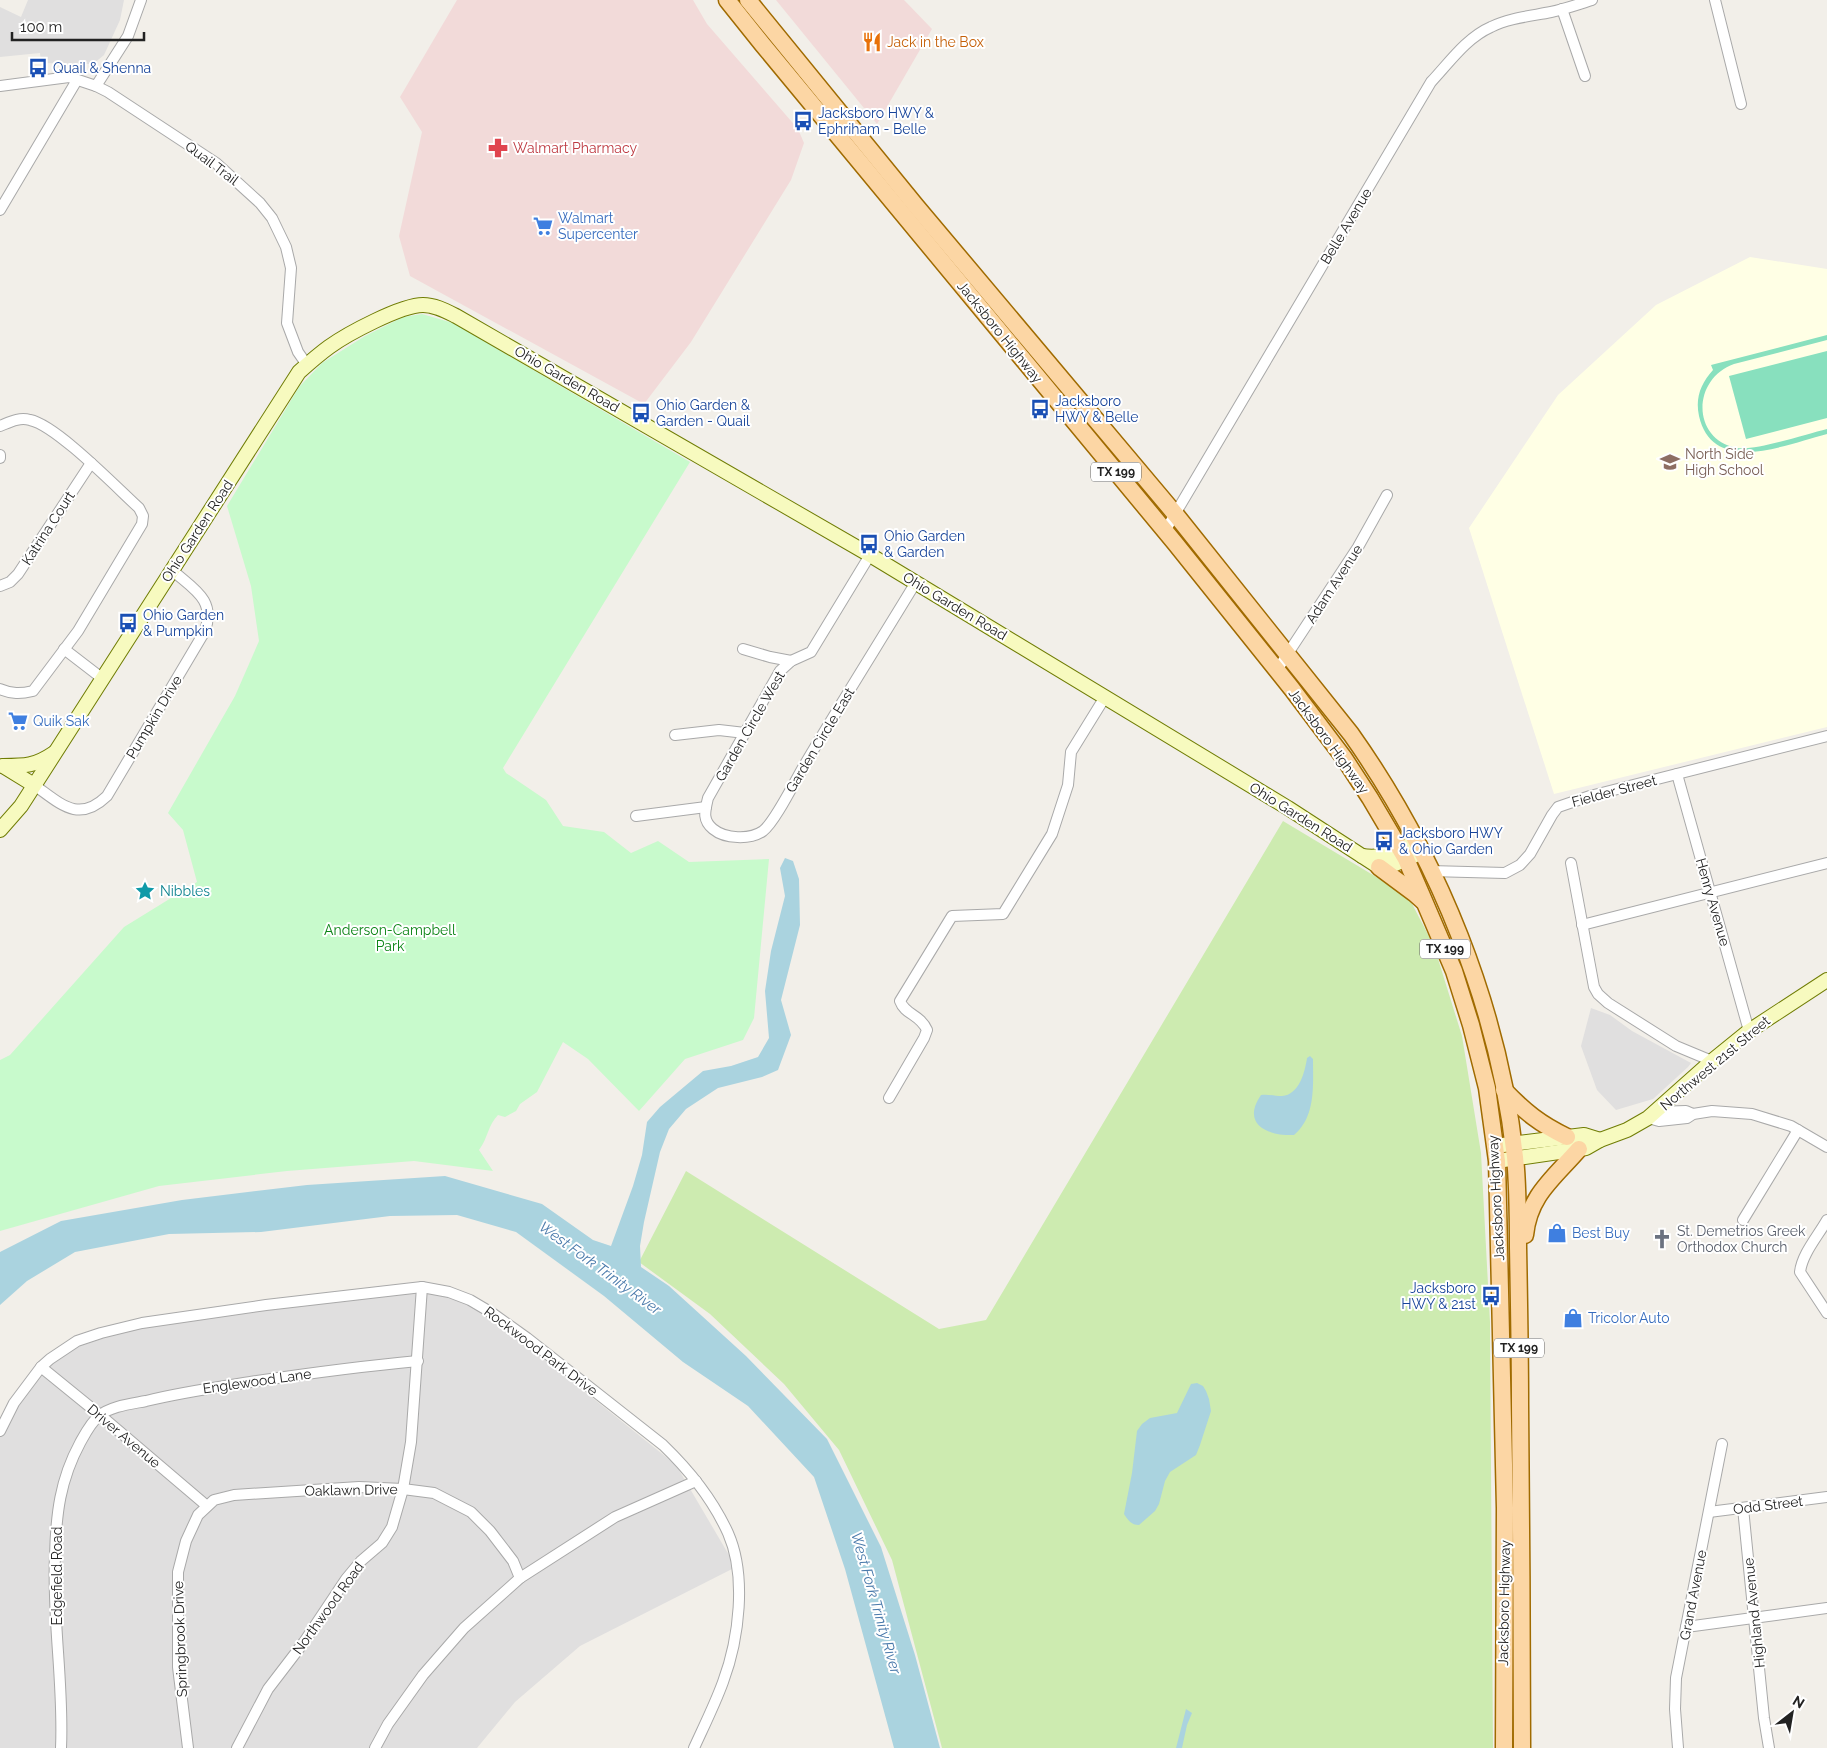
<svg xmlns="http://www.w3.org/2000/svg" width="1827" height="1748" viewBox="0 0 1827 1748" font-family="Raleway,sans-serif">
	<rect width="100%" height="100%" fill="#f2efe9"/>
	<g fill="#e0dfdf">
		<path d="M28,0H124L120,20L104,55L93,64L41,63L40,53L0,57V7L21,17Z"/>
		<path d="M1591,1008L1610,1015L1632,1031L1691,1063L1688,1067L1653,1099L1616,1110L1597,1090L1581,1046Z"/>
		<path d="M422,1287L477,1308L503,1326L676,1465L736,1567L580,1646L515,1702L477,1748H0V1432L41,1367L77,1341L142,1323Z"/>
	</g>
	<g fill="#f2dad9">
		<path d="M457,0H693L707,24L798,129L804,143L791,180L691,342L644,404L410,276L399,236L422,132L400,97Z"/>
		<path d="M776,0H904L932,29L877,124Z"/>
	</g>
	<path fill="#ffffe5" d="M1750,257L1827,269V727L1554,794L1469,528L1558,395L1656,305Z"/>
	<path fill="#cdebb0" d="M1283,821L1408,896L1434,946L1462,1036L1481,1153L1490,1322L1493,1748H942L892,1560L839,1450L784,1384L710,1314L639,1262L686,1171L939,1329L986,1320Z"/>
	<path fill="#c8facc" d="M422,314L453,323L690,462L503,768L506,773L546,800L563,826L604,832L631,853L658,841L689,862L769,859L754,1018L743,1040L685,1059L639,1111L588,1059L563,1042L537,1092L520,1104L516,1111L505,1117L498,1115C488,1125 488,1138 479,1150L493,1171L414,1161L287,1171L159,1186L0,1231V1060L10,1055L124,927L197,882L183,830L168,813L235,696L259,641L251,586L227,506L299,387L322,363L365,336L403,317Z"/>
	<g fill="#88e0be">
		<path d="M1827,335V340L1734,364C1692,379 1691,439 1737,448C1756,451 1806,434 1827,429V434C1787,444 1713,477 1699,416C1695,398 1701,383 1713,370L1711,365Z"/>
		<path d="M1827,351V418L1746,439L1729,376Z"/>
	</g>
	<g fill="#aad3df">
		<path d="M785,858L793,861L799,879L800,925L781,1000L791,1035L778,1070L762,1077L718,1088L686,1109L669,1129L660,1152L644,1222L640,1246L641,1267L669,1286L746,1356L827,1439L881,1547L915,1655L940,1748H894L845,1569L814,1477L748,1406L683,1362L604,1296L516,1232L457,1215L390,1216L261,1232L169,1234L75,1252L27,1281L0,1305V1252L61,1221L182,1200L307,1185L445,1176L542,1204L593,1240L611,1246L633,1186L642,1155L647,1122L660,1107L703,1071L731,1066L758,1057L769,1038L765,991L771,951L785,896L780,868Z"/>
		<path d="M1310,1056L1313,1059C1313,1085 1316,1117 1294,1135C1267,1136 1241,1124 1261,1095C1268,1094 1275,1096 1282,1096C1299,1095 1305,1072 1307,1058Z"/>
		<path d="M1197,1383L1203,1386L1206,1391L1209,1399L1211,1411L1200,1445L1196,1455L1170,1472L1165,1481L1159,1504L1155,1511L1139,1525C1131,1525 1128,1520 1124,1514L1132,1473L1137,1431L1142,1424L1150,1418L1177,1413L1191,1384Z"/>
		<path d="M1186,1709L1192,1713L1187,1725L1182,1748H1176Z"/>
	</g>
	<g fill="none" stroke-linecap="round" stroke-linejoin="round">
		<defs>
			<g id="street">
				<path d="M1715,0L1741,104"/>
				<path d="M1562,9L1585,76"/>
				<path d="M0,86L69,77L96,86L108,92L216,163L260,203L272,218L286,247L291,268L287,323L298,352L307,365"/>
				<path d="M96,86L128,36L141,0"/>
				<path d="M0,210L77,80"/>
				<path d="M0,426C10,422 19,417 30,420C56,425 117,488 139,508L143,516L142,524L78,631L33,691C20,694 12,694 0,689"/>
				<path d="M0,455V458"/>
				<path d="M1165,531L1431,82C1449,63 1466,38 1491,27C1509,18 1531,16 1551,12C1565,9 1579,4 1592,0"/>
				<path d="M870,555L811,652L791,661L780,671L708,798C705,811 702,820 713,829C725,839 750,840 763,831C775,822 796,779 805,764C841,703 879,643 916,582"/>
				<path d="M0,586L10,582L18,574L91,463"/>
				<path d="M64,649L103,679"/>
				<path d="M743,649L770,657L791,661"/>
				<path d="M1277,670L1358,547L1387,495"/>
				<path d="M675,735L719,730L745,733"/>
				<path d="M1677,774L1749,1031"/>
				<path d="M34,785C60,803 78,824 107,796L205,631C216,599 193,589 172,570"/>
				<path d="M636,816L706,807"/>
				<path d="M1571,863L1594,987L1598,994L1608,1003L1676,1046L1712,1061"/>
				<path d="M1430,871L1505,873L1520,865L1530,854L1552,815L1558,807L1590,796L1827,736"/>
				<path d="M1582,925L1827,863"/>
				<path d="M889,1098L924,1038L927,1030C920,1014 905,1015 900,1001L952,916L1003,914L1052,834L1068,785L1071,752L1105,697"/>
				<path d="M1656,1112L1686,1111L1693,1114"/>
				<path d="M1648,1118L1659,1121L1687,1118L1693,1114L1712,1111L1752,1114L1791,1126L1827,1147"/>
				<path d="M1743,1220L1798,1130"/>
				<path d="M1827,1220C1818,1236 1802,1254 1800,1272L1827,1313"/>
				<path d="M41,1367L100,1415L207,1506"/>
				<path d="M0,1431L14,1403L41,1367L50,1359L77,1341L101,1333L142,1323L266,1305L422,1287L449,1292L470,1300L492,1313L527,1338L663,1445C689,1470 713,1500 728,1533C747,1576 739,1639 723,1682C715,1704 704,1726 694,1748"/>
				<path d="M1743,1508L1764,1718L1769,1748"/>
				<path d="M1709,1512L1827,1497"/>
				<path d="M1686,1627L1827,1608"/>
				<path d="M61,1748C64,1684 52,1620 55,1556C56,1514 60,1480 80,1443C85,1434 91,1422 99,1416C111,1406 131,1404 146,1401C182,1392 219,1387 257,1381C311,1373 364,1366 418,1361"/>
				<path d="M188,1748L178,1667V1572L186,1541L198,1515L214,1500L234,1495L359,1487L403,1489L434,1493L471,1512L490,1531L513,1561L520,1578"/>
				<path d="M237,1748L268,1689L304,1642L346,1579L361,1561L382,1543L392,1527L403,1489L411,1442L422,1287"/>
				<path d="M375,1748L388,1724L423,1675L464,1628L520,1578L615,1517L696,1481"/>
				<path d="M1678,1748L1675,1709L1676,1678L1722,1444"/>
			</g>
			<g id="secondary">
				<path d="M3,766C25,766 35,766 54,753"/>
				<path d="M3,766L34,785"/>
				<path d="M0,830L21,806L299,372C309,363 318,355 329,347C347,334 401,305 423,305C435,305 446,311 456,316L870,555L1288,808L1379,867L1395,864L1422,852"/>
				<path d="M1362,856C1385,859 1397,852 1416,841"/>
				<path d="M1495,1146L1584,1135L1600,1140"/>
				<path d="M1497,1161L1586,1148L1600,1140L1627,1130L1648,1118L1712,1061L1749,1031L1827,980"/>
			</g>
			<g id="primary">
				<path d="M727,0L763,45L1175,543L1292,689L1344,758L1370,798L1406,859L1422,896L1454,971L1471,1025L1487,1088L1497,1161L1505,1508L1504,1748"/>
				<path d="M748,0L916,206L1176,515L1351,734C1438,857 1499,1008 1515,1157C1518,1187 1518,1217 1518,1247C1519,1300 1520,1352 1520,1405C1521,1519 1522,1634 1522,1748"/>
				<path d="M1379,867L1414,893L1423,901"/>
				<path d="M1504,1090C1525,1112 1540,1124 1567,1137"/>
				<path d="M1525,1235C1529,1195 1554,1178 1579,1149"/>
			</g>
		</defs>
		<use href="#street" stroke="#a9a9a9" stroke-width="12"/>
		<use href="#secondary" stroke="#707d05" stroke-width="16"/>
		<use href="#primary" stroke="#a06b00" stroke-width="19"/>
		<use href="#street" stroke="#fff" stroke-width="10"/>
		<use href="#secondary" stroke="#f7fabf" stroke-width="14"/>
		<use href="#primary" stroke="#fcd6a4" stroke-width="16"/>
	</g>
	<defs>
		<symbol id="restaurant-bare" viewBox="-9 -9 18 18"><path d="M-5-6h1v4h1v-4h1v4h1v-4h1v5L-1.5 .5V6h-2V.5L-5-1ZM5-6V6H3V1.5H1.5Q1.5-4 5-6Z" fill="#e8710a" stroke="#fff" stroke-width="2.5" paint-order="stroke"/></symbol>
		<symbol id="bus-bare" viewBox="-9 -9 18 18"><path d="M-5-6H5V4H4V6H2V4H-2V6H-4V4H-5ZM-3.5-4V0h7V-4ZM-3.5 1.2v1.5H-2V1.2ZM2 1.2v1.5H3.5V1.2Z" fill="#1a4fb4" stroke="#fff" stroke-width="2.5" paint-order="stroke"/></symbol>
		<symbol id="pharmacy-bare" viewBox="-9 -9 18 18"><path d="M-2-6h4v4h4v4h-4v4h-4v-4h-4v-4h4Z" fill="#e0444e" stroke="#fff" stroke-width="2.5" paint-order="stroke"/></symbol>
		<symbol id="supermarket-bare" viewBox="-9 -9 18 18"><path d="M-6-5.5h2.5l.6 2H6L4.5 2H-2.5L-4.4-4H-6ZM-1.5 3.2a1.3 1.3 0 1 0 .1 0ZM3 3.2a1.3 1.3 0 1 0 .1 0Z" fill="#3f7fe0" stroke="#fff" stroke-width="2.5" paint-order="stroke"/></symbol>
		<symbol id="school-bare" viewBox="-9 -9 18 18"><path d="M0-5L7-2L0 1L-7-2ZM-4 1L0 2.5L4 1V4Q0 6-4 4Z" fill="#8d6e63" stroke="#fff" stroke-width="2.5" paint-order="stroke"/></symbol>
		<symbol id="sight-bare" viewBox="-9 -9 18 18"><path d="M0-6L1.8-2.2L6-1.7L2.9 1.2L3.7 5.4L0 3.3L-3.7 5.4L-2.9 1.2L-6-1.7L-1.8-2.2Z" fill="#0f9aa8" stroke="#fff" stroke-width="2.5" paint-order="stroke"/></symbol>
		<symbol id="shop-bare" viewBox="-9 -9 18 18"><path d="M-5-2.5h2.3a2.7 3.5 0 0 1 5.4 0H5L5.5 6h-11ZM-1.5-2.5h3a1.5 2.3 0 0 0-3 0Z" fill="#3f7fe0" stroke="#fff" stroke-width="2.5" paint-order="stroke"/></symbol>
		<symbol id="church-bare" viewBox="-9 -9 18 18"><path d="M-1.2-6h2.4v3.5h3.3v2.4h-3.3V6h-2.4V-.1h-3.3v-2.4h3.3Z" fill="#6b7280" stroke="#fff" stroke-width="2.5" paint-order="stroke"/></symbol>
	</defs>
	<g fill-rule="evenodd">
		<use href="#restaurant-bare" x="858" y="28" width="28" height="28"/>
		<use href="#bus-bare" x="24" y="54" width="28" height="28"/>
		<use href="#bus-bare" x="789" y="107" width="28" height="28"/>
		<use href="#pharmacy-bare" x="484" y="134" width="28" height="28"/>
		<use href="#supermarket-bare" x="529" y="212" width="28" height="28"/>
		<use href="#bus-bare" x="1026" y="395" width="28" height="28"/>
		<use href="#bus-bare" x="627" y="399" width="28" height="28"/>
		<use href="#school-bare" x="1656" y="448" width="28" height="28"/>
		<use href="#bus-bare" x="855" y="530" width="28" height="28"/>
		<use href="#bus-bare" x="114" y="609" width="28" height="28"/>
		<use href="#supermarket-bare" x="4" y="707" width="28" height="28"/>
		<use href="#bus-bare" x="1370" y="827" width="28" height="28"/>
		<use href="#sight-bare" x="131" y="877" width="28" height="28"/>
		<use href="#shop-bare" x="1543" y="1219" width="28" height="28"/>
		<use href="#church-bare" x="1648" y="1225" width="28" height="28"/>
		<use href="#bus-bare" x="1477" y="1282" width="28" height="28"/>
		<use href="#shop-bare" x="1559" y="1304" width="28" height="28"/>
	</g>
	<g text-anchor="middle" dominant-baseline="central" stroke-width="4" stroke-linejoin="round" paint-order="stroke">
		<g fill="#fff" stroke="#646464" stroke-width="1">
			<rect x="1091" y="462.5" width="50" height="19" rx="4"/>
			<rect x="1420" y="939.5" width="50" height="19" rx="4"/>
			<rect x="1494" y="1338.5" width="50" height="19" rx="4"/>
		</g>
		<g font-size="12" font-weight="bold" fill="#222">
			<text x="1116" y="472">TX 199</text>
			<text x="1445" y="949">TX 199</text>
			<text x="1519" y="1348">TX 199</text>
		</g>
		<g font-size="14" fill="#c56008" stroke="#fff" text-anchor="start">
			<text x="887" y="42">Jack in the Box</text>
		</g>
		<g font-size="14" fill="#164399" stroke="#fff" text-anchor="start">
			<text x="53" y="68">Quail &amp; Shenna</text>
			<text x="818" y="113">Jacksboro HWY &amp;<tspan x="818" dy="16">Ephriham - Belle</tspan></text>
			<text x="1055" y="401">Jacksboro<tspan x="1055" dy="16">HWY &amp; Belle</tspan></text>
			<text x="656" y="405">Ohio Garden &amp;<tspan x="656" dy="16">Garden - Quail</tspan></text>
			<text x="884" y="536">Ohio Garden<tspan x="884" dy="16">&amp; Garden</tspan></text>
			<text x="143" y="615">Ohio Garden<tspan x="143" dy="16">&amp; Pumpkin</tspan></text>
			<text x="1399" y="833">Jacksboro HWY<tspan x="1399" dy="16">&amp; Ohio Garden</tspan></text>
			<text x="1476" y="1288" text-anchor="end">Jacksboro<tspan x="1476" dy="16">HWY &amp; 21st</tspan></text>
		</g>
		<g font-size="14" fill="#be3a42" stroke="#fff" text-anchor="start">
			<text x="513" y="148">Walmart Pharmacy</text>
		</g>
		<g font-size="14" fill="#222" stroke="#fff">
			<text transform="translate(212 163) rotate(37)">Quail Trail</text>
			<text transform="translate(1346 226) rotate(-59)">Belle Avenue</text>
			<text transform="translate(1000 332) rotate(51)">Jacksboro Highway</text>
			<text transform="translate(567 379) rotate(30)">Ohio Garden Road</text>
			<text transform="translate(48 528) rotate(-57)">Katrina Court</text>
			<text transform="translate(197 531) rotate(-57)">Ohio Garden Road</text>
			<text transform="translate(1334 584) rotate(-57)">Adam Avenue</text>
			<text transform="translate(955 606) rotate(31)">Ohio Garden Road</text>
			<text transform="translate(154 717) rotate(-59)">Pumpkin Drive</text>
			<text transform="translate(750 726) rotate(-60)">Garden Circle West</text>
			<text transform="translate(820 740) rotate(-59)">Garden Circle East</text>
			<text transform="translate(1329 741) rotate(54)">Jacksboro Highway</text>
			<text transform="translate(1614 791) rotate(-15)">Fielder Street</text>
			<text transform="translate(1301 817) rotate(32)">Ohio Garden Road</text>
			<text transform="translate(1713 902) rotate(74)">Henry Avenue</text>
			<text transform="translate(1715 1063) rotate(-40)">Northwest 21st Street</text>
			<text transform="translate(1496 1198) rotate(-93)">Jacksboro Highway</text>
			<text transform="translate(541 1351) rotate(37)">Rockwood Park Drive</text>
			<text transform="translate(257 1381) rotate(-8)">Englewood Lane</text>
			<text transform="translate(124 1436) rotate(40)">Driver Avenue</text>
			<text transform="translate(351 1490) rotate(-1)">Oaklawn Drive</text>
			<text transform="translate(1768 1505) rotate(-7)">Odd Street</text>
			<text transform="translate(57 1576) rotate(-90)">Edgefield Road</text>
			<text transform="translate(1693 1595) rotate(-79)">Grand Avenue</text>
			<text transform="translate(1504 1603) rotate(-89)">Jacksboro Highway</text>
			<text transform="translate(328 1608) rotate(-54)">Northwood Road</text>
			<text transform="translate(1754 1613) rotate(-96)">Highland Avenue</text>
			<text transform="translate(180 1639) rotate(-92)">Springbrook Drive</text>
		</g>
		<g font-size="14" fill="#366cbe" stroke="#fff" text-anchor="start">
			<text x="558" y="218">Walmart<tspan x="558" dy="16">Supercenter</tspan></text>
			<text x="33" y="721">Quik Sak</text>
			<text x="1572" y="1233">Best Buy</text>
			<text x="1588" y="1318">Tricolor Auto</text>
		</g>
		<g font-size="14" fill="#785e54" stroke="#fff" text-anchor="start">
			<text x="1685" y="454">North Side<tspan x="1685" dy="16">High School</tspan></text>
		</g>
		<g font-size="14" fill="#0d838f" stroke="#fff" text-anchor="start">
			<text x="160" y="891">Nibbles</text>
		</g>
		<g font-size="14" fill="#0c8416" stroke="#fff">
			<text x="390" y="930">Anderson-Campbell<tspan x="390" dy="16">Park</tspan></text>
		</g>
		<g font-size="14" fill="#5b616d" stroke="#fff" text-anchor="start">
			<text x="1677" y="1231">St. Demetrios Greek<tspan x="1677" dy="16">Orthodox Church</tspan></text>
		</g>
		<g font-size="15" font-style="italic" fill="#4a7aab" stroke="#fff">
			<text transform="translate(600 1268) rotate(36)">West Fork Trinity River</text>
			<text transform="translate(876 1603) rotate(74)">West Fork Trinity River</text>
		</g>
	</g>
	<g transform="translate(1792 1713) rotate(31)" stroke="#ffffff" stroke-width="4" paint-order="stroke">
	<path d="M0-4L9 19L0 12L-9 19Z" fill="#222222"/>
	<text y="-8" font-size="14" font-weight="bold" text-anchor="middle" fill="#222222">N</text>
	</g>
	<path d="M12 32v8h132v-8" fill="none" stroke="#222222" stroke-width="2.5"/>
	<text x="20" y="32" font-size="15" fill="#222222" stroke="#ffffff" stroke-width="4" paint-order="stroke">100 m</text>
</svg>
